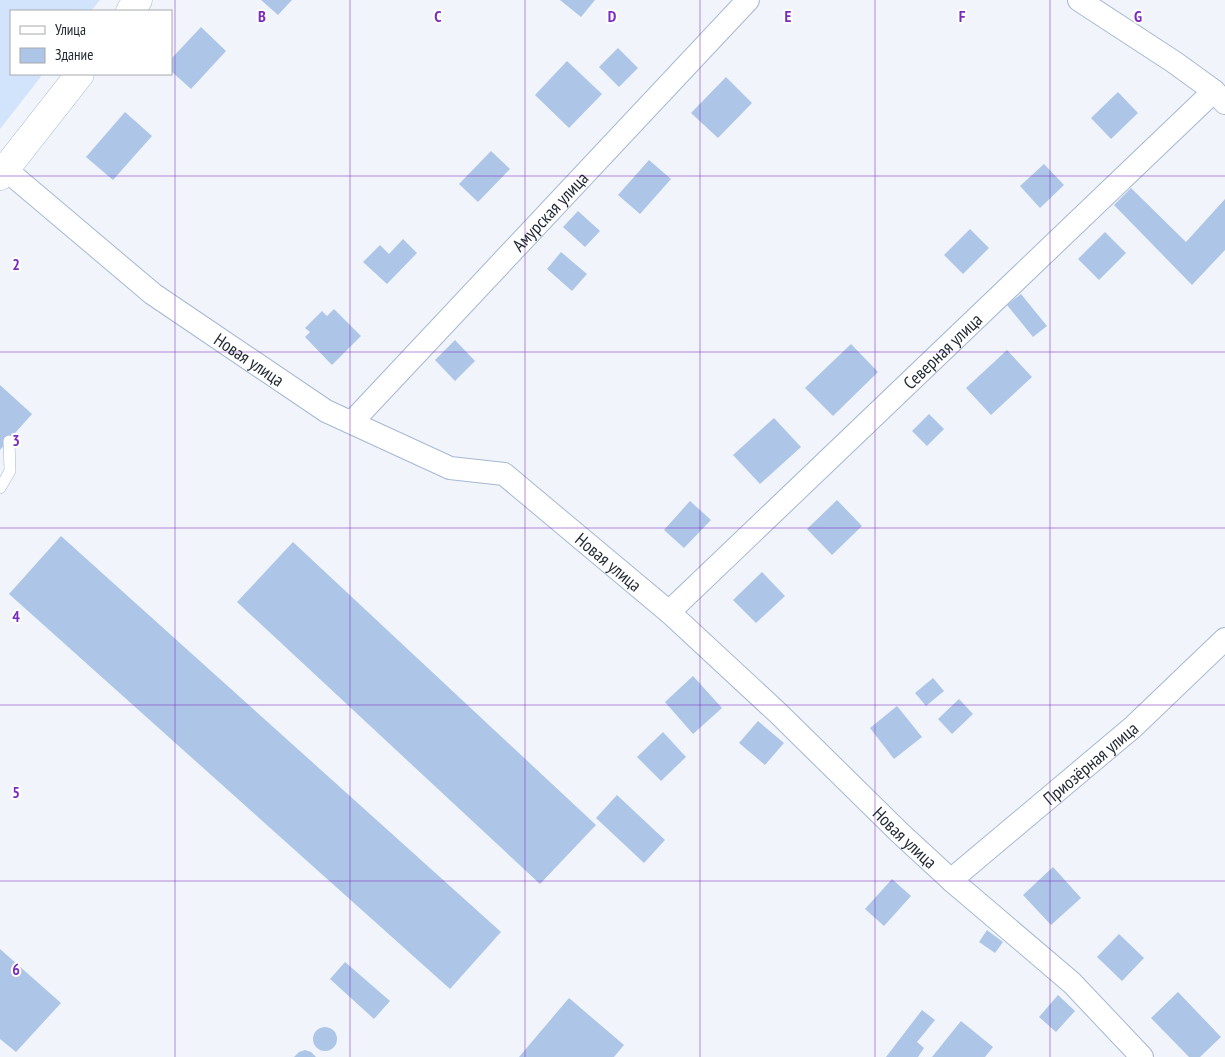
<svg xmlns="http://www.w3.org/2000/svg" width="1225" height="1057" viewBox="0 0 1225 1057" font-family="'PT Sans Narrow',sans-serif">
	<rect width="100%" height="100%" fill="#f1f5fb"/>
	<path fill="#d2e3fc" d="M0,0H100L91,11H11V74H43L0,129Z"/>
	<g fill="#adc6e8">
		<path d="M261,0H292L278,15Z"/>
		<path d="M560,0H595L581,17Z"/>
		<path d="M201,27L226,51L191,89L171,71V59Z"/>
		<path d="M618,48L638,68L619,87L599,67Z"/>
		<path d="M567,61L602,94L569,128L535,95Z"/>
		<path d="M726,77L752,103L718,138L691,113Z"/>
		<path d="M1118,92L1138,113L1111,139L1091,118Z"/>
		<path d="M125,112L152,136L113,180L86,157Z"/>
		<path d="M491,151L510,169L478,202L459,184Z"/>
		<path d="M649,160L671,179L640,214L618,195Z"/>
		<path d="M1044,164L1064,185L1040,208L1020,186Z"/>
		<path d="M1131,188L1186,242L1225,199V250L1192,285L1114,205Z"/>
		<path d="M578,211L600,231L585,247L563,227Z"/>
		<path d="M970,229L989,248L963,274L944,255Z"/>
		<path d="M1105,232L1126,253L1099,280L1078,259Z"/>
		<path d="M403,239L417,253L387,284L363,262L380,245L389,254Z"/>
		<path d="M561,252L587,274L572,291L547,269Z"/>
		<path d="M1021,294L1047,326L1033,337L1007,305Z"/>
		<path d="M334,309L361,336L332,365L305,337L310,332L305,328L322,311L327,316Z"/>
		<path d="M455,340L475,361L455,381L435,360Z"/>
		<path d="M851,344L878,372L833,416L805,388Z"/>
		<path d="M1007,350L1032,377L991,415L966,388Z"/>
		<path d="M0,385L32,414L0,450Z"/>
		<path d="M929,414L944,429L927,446L912,431Z"/>
		<path d="M774,418L801,447L760,484L733,455Z"/>
		<path d="M837,500L862,526L832,555L807,529Z"/>
		<path d="M690,501L711,520L684,548L664,530Z"/>
		<path d="M61,536L501,932L450,989L9,594Z"/>
		<path d="M293,542L596,825L540,884L237,602Z"/>
		<path d="M762,572L785,596L756,623L733,600Z"/>
		<path d="M693,676L722,708L693,734L665,702Z"/>
		<path d="M933,678L944,691L926,706L915,693Z"/>
		<path d="M959,699L973,714L952,734L938,719Z"/>
		<path d="M897,706L922,737L894,759L870,728Z"/>
		<path d="M758,721L784,743L765,765L739,743Z"/>
		<path d="M663,732L686,757L661,781L637,757Z"/>
		<path d="M617,795L665,840L644,863L596,818Z"/>
		<path d="M1053,867L1081,898L1051,925L1023,895Z"/>
		<path d="M892,879L911,896L884,926L865,909Z"/>
		<path d="M987,930L1003,942L995,953L979,942Z"/>
		<path d="M1119,934L1144,958L1122,981L1097,957Z"/>
		<path d="M0,949L61,1003L16,1052L0,1039Z"/>
		<path d="M345,962L390,1001L374,1019L330,979Z"/>
		<path d="M1178,992L1221,1037L1200,1057H1189L1151,1018Z"/>
		<path d="M1058,995L1075,1011L1056,1032L1039,1017Z"/>
		<path d="M569,998L624,1045L614,1057H519Z"/>
		<path d="M922,1010L935,1020L917,1042L924,1048L918,1057H886Z"/>
		<path d="M961,1021L993,1047L985,1057H932Z"/>
		<circle cx="325" cy="1039" r="12"/>
		<path d="M305,1050L311,1052L316,1057H294L299,1052Z"/>
	</g>
	<g fill="none" stroke-linecap="round" stroke-linejoin="round">
		<defs>
			<path id="lane" d="M0,488L10,471L9,441"/>
			<g id="street">
				<path d="M1079,0L1174,62L1214,91L1225,103"/>
				<path id="s1" d="M5,169L153,294L326,411L450,468L504,474L669,612L778,713L900,833L951,880L1072,983L1142,1057"/>
				<path id="s2" d="M352,422L748,0"/>
				<path id="s3" d="M669,612L1214,91"/>
				<path id="s4" d="M951,880L1133,727L1225,639"/>
			</g>
			<g id="secondary">
				<path d="M130,11L138,0"/>
				<path d="M0,176L80,74"/>
			</g>
		</defs>
		<use href="#lane" stroke="#a5b8d2" stroke-width="12"/>
		<use href="#street" stroke="#a5b8d2" stroke-width="24"/>
		<use href="#secondary" stroke="#a5b8d2" stroke-width="29"/>
		<use href="#lane" stroke="#fff" stroke-width="11"/>
		<use href="#street" stroke="#fff" stroke-width="22"/>
		<use href="#secondary" stroke="#fff" stroke-width="28"/>
	</g>
	<path fill="none" stroke="#7b2cbf" stroke-width="1" stroke-opacity="0.55" d="M175,0V1057M350,0V1057M525,0V1057M700,0V1057M875,0V1057M1050,0V1057M0,176H1225M0,352H1225M0,528H1225M0,705H1225M0,881H1225"/>
	<g text-anchor="middle" dominant-baseline="central" stroke-width="4" stroke-linejoin="round" paint-order="stroke">
		<g font-size="18" fill="#1f2731" stroke="#fff">
			<text stroke="none"><textPath href="#s2" startOffset="289">Амурская улица</textPath></text>
			<text stroke="none"><textPath href="#s3" startOffset="378">Северная улица</textPath></text>
			<text stroke="none"><textPath href="#s1" startOffset="310">Новая улица</textPath></text>
			<text stroke="none"><textPath href="#s1" startOffset="730">Новая улица</textPath></text>
			<text stroke="none"><textPath href="#s4" startOffset="182">Приозёрная улица</textPath></text>
			<text stroke="none"><textPath href="#s1" startOffset="1135">Новая улица</textPath></text>
		</g>
	</g>
	<g font-size="16" text-anchor="middle" font-weight="bold" fill="#7b2cbf" stroke="#fff" stroke-width="4" stroke-linejoin="round" paint-order="stroke">
		<text x="262" y="22">B</text>
		<text x="438" y="22">C</text>
		<text x="612" y="22">D</text>
		<text x="788" y="22">E</text>
		<text x="962" y="22">F</text>
		<text x="1138" y="22">G</text>
		<text x="16" y="270">2</text>
		<text x="16" y="446">3</text>
		<text x="16" y="622">4</text>
		<text x="16" y="798">5</text>
		<text x="16" y="975">6</text>
	</g>
	<rect x="10" y="10" width="162" height="65" fill="#ffffff" stroke="#a5a9ad"/>
	<rect x="20" y="26" width="25" height="8" fill="#ffffff" stroke="#a5a9ad"/>
	<text x="55" y="35" font-size="15" fill="#1f2731">Улица</text>
	<rect x="20" y="48" width="25" height="15" fill="#adc6e8" stroke="#a5a9ad"/>
	<text x="55" y="60" font-size="15" fill="#1f2731">Здание</text>
</svg>
